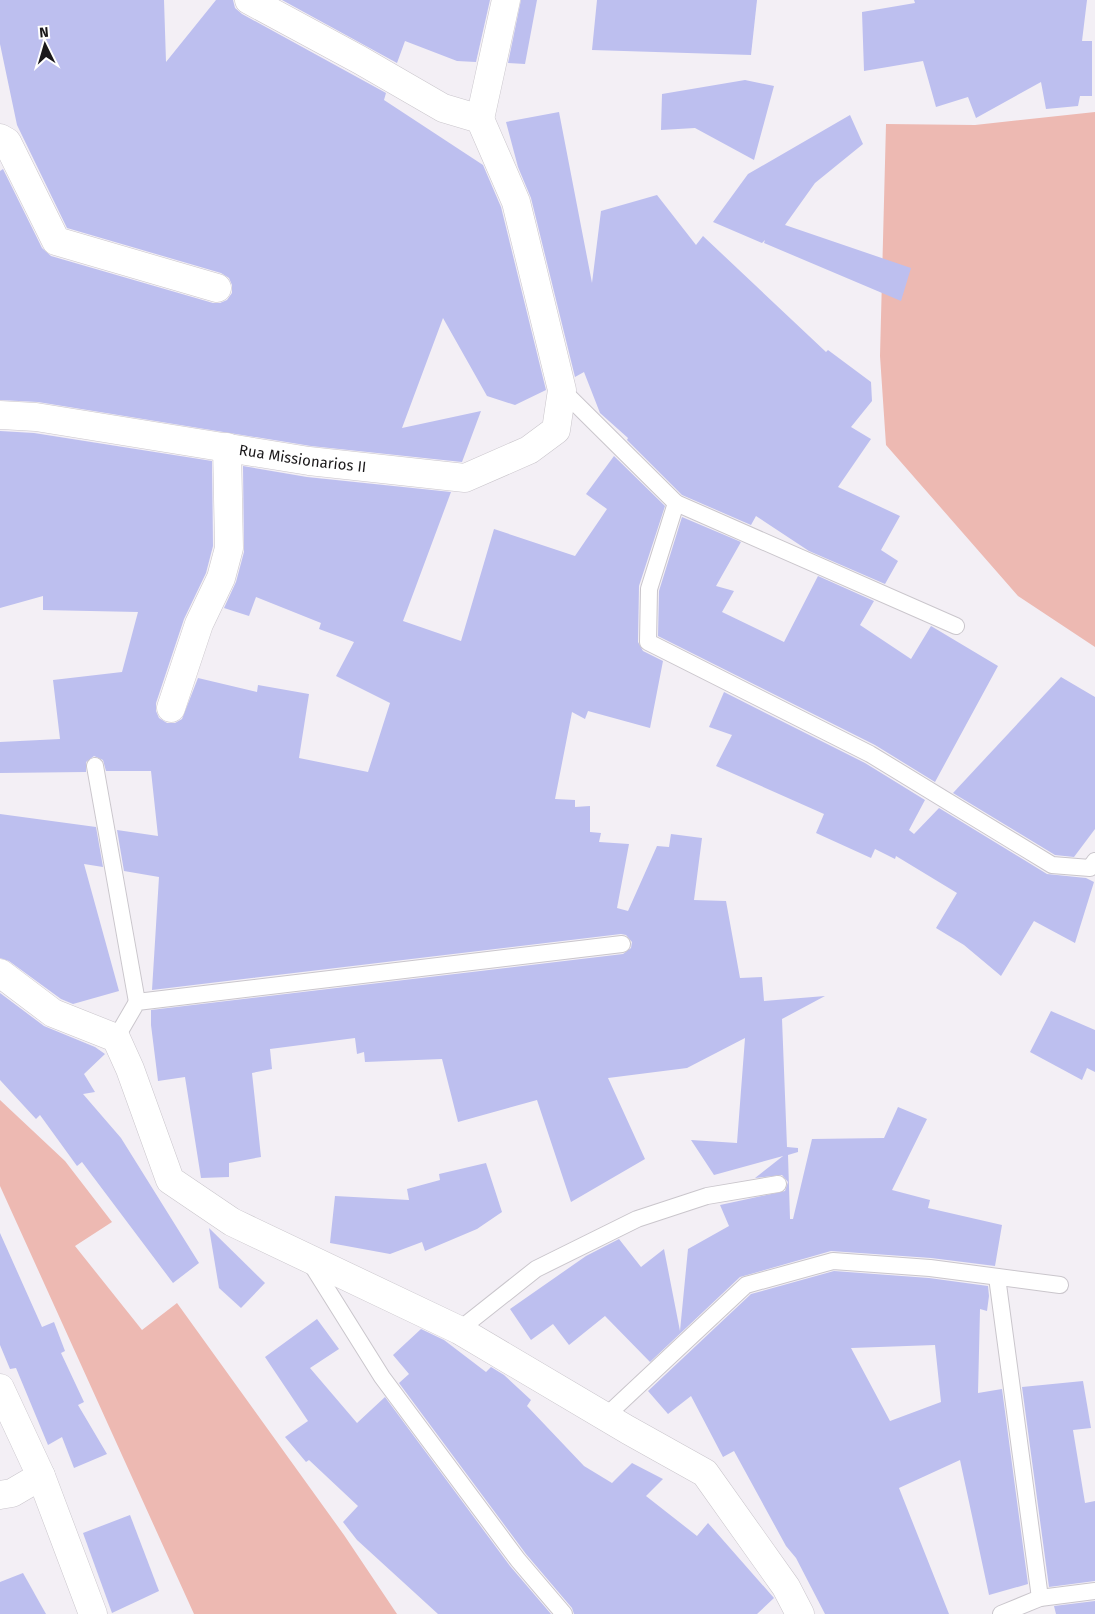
<svg xmlns="http://www.w3.org/2000/svg" width="1095" height="1614" viewBox="0 0 1095 1614" font-family="'Fira Sans',sans-serif">
	<rect width="100%" height="100%" fill="#f3eff5"/>
	<g fill="#edb9b2">
		<path d="M1095,112V647L1018,596L886,445L880,356L886,124L975,125Z"/>
		<path d="M0,1100L65,1161L112,1222L75,1246L142,1330L177,1303L344,1535L397,1614H194L0,1186Z"/>
	</g>
	<g fill="#bdbfef" fill-rule="evenodd">
		<path d="M0,0H164L166,62L216,0H233L235,8L242,14L386,93L384,100L483,165L501,207L546,390L515,405L487,396L443,318L402,428L481,411L462,462L311,446L38,402L0,400V171L3,169L42,248L51,256L213,303H220L227,300L232,293V285L229,278L221,273L67,228L17,125L0,44Z"/>
		<path d="M282,0H490L476,62L457,61L405,41L397,63Z"/>
		<path d="M521,0H537L525,64L508,63Z"/>
		<path d="M597,0H757L751,55L592,50Z"/>
		<path d="M914,0H1087L1082,41H1092V96H1080L1078,106L1046,109L1041,82L976,118L968,97L936,107L923,61L864,71L862,12L915,3Z"/>
		<path d="M745,80L774,86L754,160L695,128L661,130L662,94Z"/>
		<path d="M559,112L592,283L601,211L657,195L696,245L703,236L826,352L828,350L871,382L872,401L851,427L871,439L838,487L900,516L881,550L898,561L885,584L809,551L756,516L751,525L682,495L627,440L628,438L600,413L584,372L575,377L531,198L518,167L506,122Z"/>
		<path d="M850,115L863,144L815,183L785,225L911,268L901,301L764,243L765,240L762,243L713,222L748,174Z"/>
		<path d="M0,431L34,433L212,461L213,546L206,573L184,619L156,703V711L159,718L167,723H175L182,719L198,678L257,692L258,685L309,694L299,758L368,772L390,703L336,676L354,642L319,629L321,623L256,597L249,616L224,608L236,582L244,552L243,466L307,477L451,492L403,621L461,641L494,529L575,556L607,509L586,494L614,456L665,506L639,586L638,642L643,651L663,661L650,728L588,711L585,719L572,712L555,799L575,800V807L590,806V832L601,833L599,842L629,844L617,908L628,911L657,846L669,847L671,834L702,838L694,900L726,901L740,978L762,977L764,1001L825,996L782,1019L787,1147L798,1148V1152L788,1155L790,1219H793L812,1139L884,1138L898,1107L927,1119L892,1190L930,1200L928,1208L1002,1225L995,1266L931,1258L831,1251L740,1277L650,1362L605,1316L569,1345L553,1324L531,1340L510,1309L586,1256L619,1239L641,1267L664,1249L680,1331L688,1249L729,1226L720,1205L785,1191L788,1182L782,1175L755,1178L783,1156L714,1175L691,1140L737,1143L745,1038L687,1068L608,1078L645,1159L571,1202L537,1100L458,1122L442,1059L365,1062L364,1052L357,1054L355,1038L270,1049L272,1069L252,1073L261,1157L229,1163V1177L201,1178L185,1077L158,1081L151,1025V1010L623,954L631,948L632,942L626,935L621,934L152,990L159,877L124,871L117,830L158,836L151,771H106L103,760L94,756L86,762V772L0,773V742L60,739L53,680L122,672L138,612L43,610V596L0,608Z"/>
		<path d="M682,517L741,542L716,586L734,591L722,612L784,642L818,576L874,601L860,625L911,659L931,626L998,666L935,782L875,745L658,636L659,591Z"/>
		<path d="M1061,677L1095,697V829L1074,857L1055,855L953,793Z"/>
		<path d="M724,692L865,763L925,800L909,830L914,834L939,808L1047,874L1086,878L1094,882L1075,943L1034,921L1001,976L964,945L936,928L957,893L896,856L895,859L875,849L871,858L816,833L824,814L716,766L732,735L709,727Z"/>
		<path d="M0,814L96,827L103,867L84,864L119,991L73,1004L61,999L9,961L0,958Z"/>
		<path d="M0,993L44,1026L95,1047L105,1054L84,1074L95,1092L83,1094L121,1138L199,1263L173,1283L82,1162L77,1166L40,1115L36,1119L0,1080Z"/>
		<path d="M1051,1011L1095,1030V1072L1087,1068L1082,1080L1030,1052Z"/>
		<path d="M486,1163L502,1212L477,1229L425,1251L422,1242L390,1254L330,1243L335,1196L409,1200L407,1189L440,1180L439,1174Z"/>
		<path d="M209,1228L265,1283L241,1308L219,1288Z"/>
		<path d="M0,1233L42,1327L54,1322L65,1351L61,1353L84,1402L78,1405L107,1454L74,1468L62,1437L48,1445L16,1368L10,1369L0,1345Z"/>
		<path d="M834,1271L929,1278L988,1286L989,1296L987,1311L980,1309L978,1393L1002,1389L1028,1584L989,1595L960,1460L899,1488L949,1614H825L796,1558L786,1546L734,1451L723,1457L691,1396L668,1414L648,1391L751,1294ZM935,1345L941,1402L890,1421L851,1348Z"/>
		<path d="M317,1319L339,1349L310,1368L357,1423L385,1397L510,1566L551,1614H438L357,1540L343,1522L358,1506L309,1460L306,1462L285,1437L308,1421L265,1357Z"/>
		<path d="M421,1329L444,1340L486,1372L491,1367L504,1375L531,1400L527,1406L584,1466L612,1483L632,1463L663,1479L646,1496L697,1536L708,1523L774,1598L757,1614H574L572,1608L526,1554L399,1383L409,1374L393,1355Z"/>
		<path d="M1083,1381L1091,1428L1073,1430L1085,1503L1095,1501V1581L1049,1587L1022,1387Z"/>
		<path d="M130,1515L159,1591L112,1613L83,1533Z"/>
		<path d="M23,1573L46,1614H0V1582Z"/>
		<path d="M1095,1601V1614H1056L1054,1606Z"/>
	</g>
	<g fill="none" stroke-linecap="round" stroke-linejoin="round">
		<defs>
			<g id="lane">
				<path d="M562,390L676,503L956,626"/>
				<path d="M676,503L649,589L648,642L870,754L1052,865L1090,868L1095,861"/>
				<path d="M95,766L137,1002"/>
				<path d="M116,1038L137,1002L622,944"/>
				<path d="M310,1262L382,1377L518,1560L564,1614"/>
				<path d="M997,1277L1040,1598"/>
				<path d="M459,1330L536,1269L637,1219L707,1196L778,1184"/>
				<path d="M606,1416L746,1285L833,1261L930,1268L1060,1285"/>
				<path d="M1001,1614L1040,1598L1095,1591"/>
			</g>
			<g id="street">
				<path d="M480,119L506,0"/>
				<path d="M0,138L7,142L56,241L217,288"/>
				<path id="s1" d="M0,415L36,417L309,461L465,478L529,450L556,430L562,390L516,202L480,119L443,108L360,60L249,0"/>
				<path d="M171,708L199,624L221,578L229,548L227,447"/>
				<path d="M0,973L53,1013L116,1038L130,1069L170,1180L232,1222L459,1330L628,1430L705,1473L786,1587L800,1614"/>
				<path d="M0,1388L41,1476L93,1614"/>
				<path d="M0,1495L12,1493L41,1476"/>
			</g>
		</defs>
		<use href="#lane" stroke="#cac6cc" stroke-width="18"/>
		<use href="#street" stroke="#cac6cc" stroke-width="29"/>
		<use href="#lane" stroke="#fff" stroke-width="16"/>
		<use href="#street" stroke="#fff" stroke-width="28"/>
	</g>
	<g text-anchor="middle" dominant-baseline="central" stroke-width="4.5" stroke-linejoin="round" paint-order="stroke">
		<g font-size="15" fill="#1b191b" stroke="#fff">
			<text stroke="none"><textPath href="#s1" startOffset="306">Rua Missionarios II</textPath></text>
		</g>
	</g>
	<g transform="translate(45 45) rotate(355)" stroke="#ffffff" stroke-width="4" paint-order="stroke">
	<path d="M0-4L9 19L0 12L-9 19Z" fill="#1b191b"/>
	<text y="-8" font-size="14" font-weight="bold" text-anchor="middle" fill="#1b191b">N</text>
	</g>
</svg>
